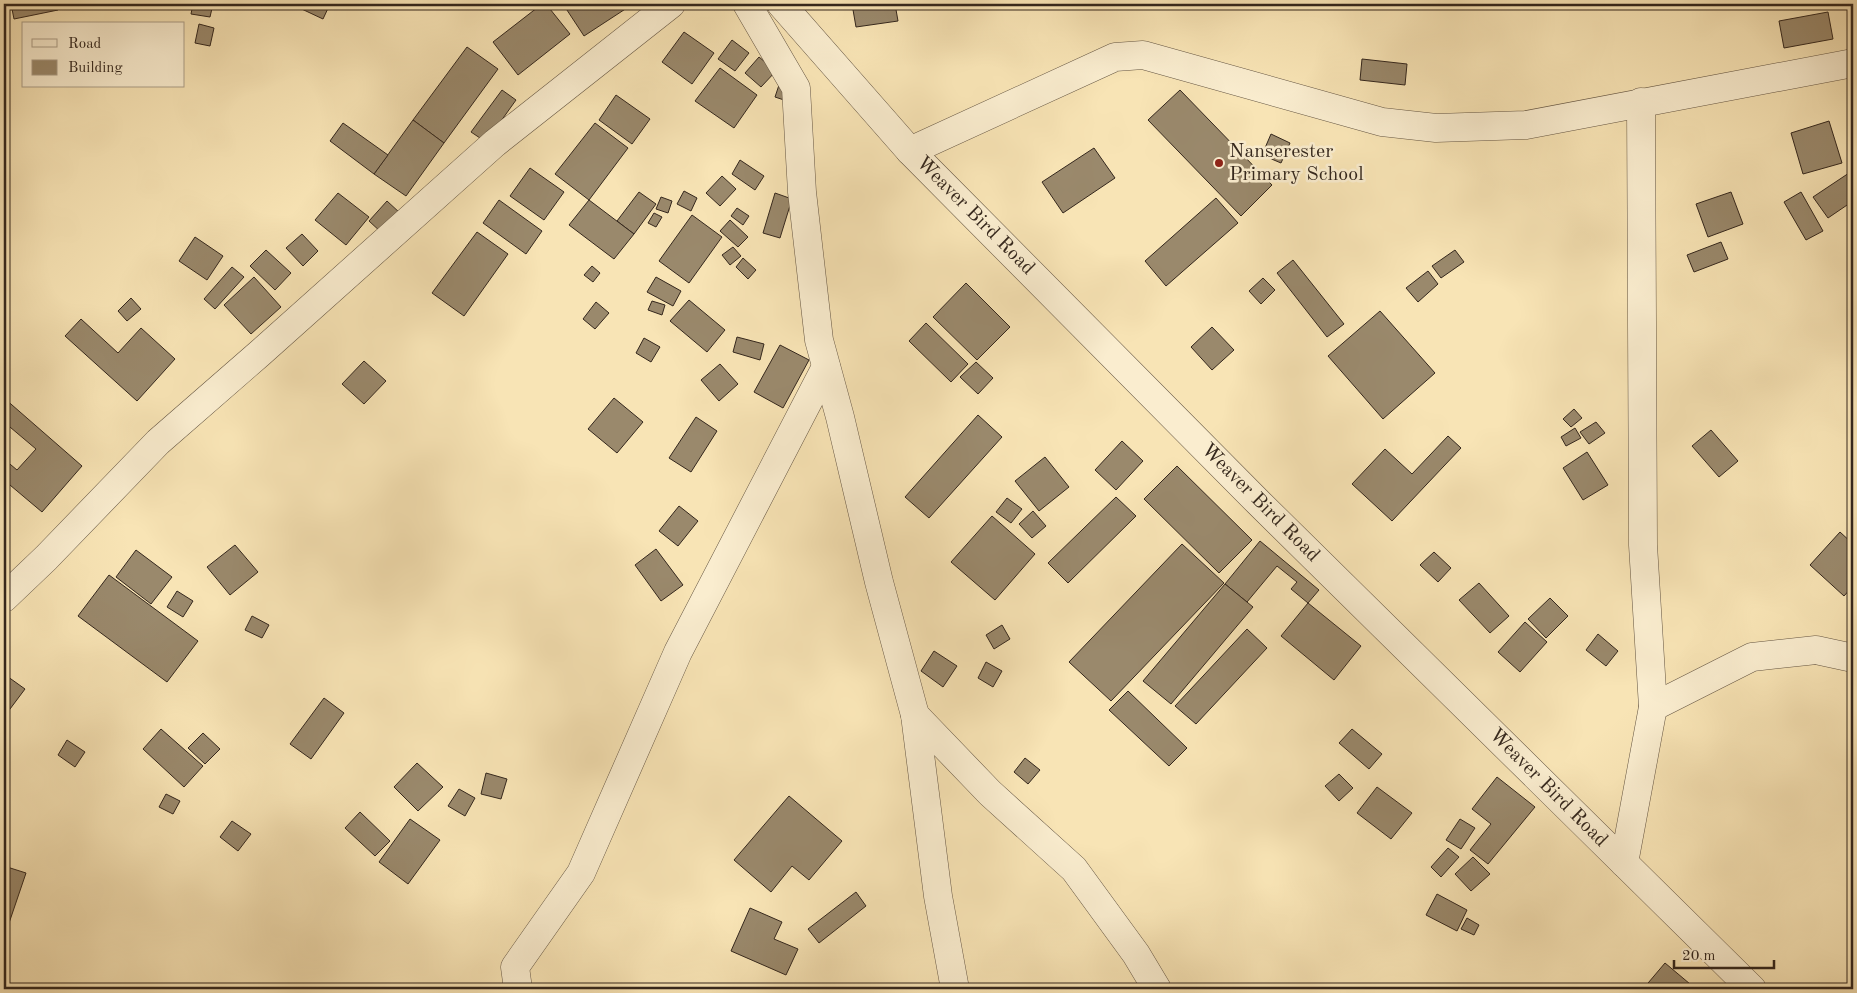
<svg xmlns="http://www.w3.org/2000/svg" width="1857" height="993" viewBox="0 0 1857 993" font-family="'Old Standard TT',serif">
	<rect width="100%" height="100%" fill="#f8e4b5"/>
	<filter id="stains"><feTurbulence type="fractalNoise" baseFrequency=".004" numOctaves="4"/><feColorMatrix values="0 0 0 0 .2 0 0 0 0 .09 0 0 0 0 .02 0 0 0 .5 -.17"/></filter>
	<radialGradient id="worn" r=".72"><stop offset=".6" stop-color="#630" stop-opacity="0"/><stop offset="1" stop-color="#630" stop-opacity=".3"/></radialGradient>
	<g fill="#9a896c" stroke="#34271d">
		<path d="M11,4H57L58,10L14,19Z"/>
		<path d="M193,4H213L210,17L191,14Z"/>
		<path d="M291,4H330L323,19Z"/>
		<path d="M542,4H546L570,34L518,75L493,42Z"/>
		<path d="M563,4H633L584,36Z"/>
		<path d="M852,4H895L898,21L856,27Z"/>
		<path d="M1828,12L1833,39L1784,48L1779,21Z"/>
		<path d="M199,24L214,28L210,46L195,43Z"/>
		<path d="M684,32L714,53L692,84L662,62Z"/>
		<path d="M732,40L749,53L735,71L718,59Z"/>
		<path d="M467,47L498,69L444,143L413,120Z"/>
		<path d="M759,57L776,71L761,87L745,73Z"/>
		<path d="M1362,59L1407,64L1405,85L1360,80Z"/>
		<path d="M720,68L757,95L734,128L695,101Z"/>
		<path d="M780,82L787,101L775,97Z"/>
		<path d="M502,90L516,100L486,142L471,132Z"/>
		<path d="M1180,90L1272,185L1241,216L1148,120Z"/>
		<path d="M616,95L650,119L632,144L599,120Z"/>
		<path d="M413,120L444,143L406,196L374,174Z"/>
		<path d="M1829,121L1842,163L1803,174L1791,133Z"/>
		<path d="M343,123L388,155L374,174L330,141Z"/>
		<path d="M595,123L628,148L589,200L555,174Z"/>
		<path d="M1271,134L1290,143L1281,163L1262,155Z"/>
		<path d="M1094,148L1115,178L1063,213L1042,182Z"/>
		<path d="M740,160L764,176L755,190L732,174Z"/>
		<path d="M530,168L564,192L544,220L510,196Z"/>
		<path d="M1852,171L1853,174V201L1828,218L1813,197Z"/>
		<path d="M722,176L736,189L720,206L706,193Z"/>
		<path d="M684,191L697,198L691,211L677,204Z"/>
		<path d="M639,192L656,204L634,234L617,221Z"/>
		<path d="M1731,192L1743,224L1708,237L1696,204Z"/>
		<path d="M1801,192L1823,231L1806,240L1784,202Z"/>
		<path d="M338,193L369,217L346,245L315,220Z"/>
		<path d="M775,193L792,199L780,238L763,233Z"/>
		<path d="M661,197L672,201L668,213L656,209Z"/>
		<path d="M1216,198L1238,223L1166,286L1145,261Z"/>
		<path d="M499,200L542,231L526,254L483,223Z"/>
		<path d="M589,200L634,234L614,259L569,225Z"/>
		<path d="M387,201L400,213L382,233L369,221Z"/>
		<path d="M737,208L749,216L743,225L731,216Z"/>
		<path d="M654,213L662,217L656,227L648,223Z"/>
		<path d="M692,215L722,237L689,283L659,261Z"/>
		<path d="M730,220L748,237L738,247L720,231Z"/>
		<path d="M477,232L508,254L464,316L432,293Z"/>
		<path d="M302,234L318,251L303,266L286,248Z"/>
		<path d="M195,237L223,256L207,280L179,261Z"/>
		<path d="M1721,242L1728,259L1694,272L1687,255Z"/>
		<path d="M733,247L741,256L730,265L722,255Z"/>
		<path d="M266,250L291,273L275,290L250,266Z"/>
		<path d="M1455,250L1464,262L1441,278L1432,266Z"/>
		<path d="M743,258L756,270L748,279L736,267Z"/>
		<path d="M1293,260L1344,324L1327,337L1277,273Z"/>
		<path d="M592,266L600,273L593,282L584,275Z"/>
		<path d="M232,267L244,277L215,309L204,299Z"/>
		<path d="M1428,271L1438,284L1418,302L1406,288Z"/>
		<path d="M254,277L281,307L251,334L224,305Z"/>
		<path d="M656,277L681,291L673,306L647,292Z"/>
		<path d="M1263,278L1275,290L1261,304L1249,291Z"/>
		<path d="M966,283L1010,327L977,360L933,317Z"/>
		<path d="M131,298L141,309L127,321L118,311Z"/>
		<path d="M689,300L725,330L707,352L670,321Z"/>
		<path d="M652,301L665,305L662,315L648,310Z"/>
		<path d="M596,302L609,313L595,329L583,319Z"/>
		<path d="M1380,311L1435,373L1383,419L1328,356Z"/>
		<path d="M81,319L118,353L141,328L175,359L137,401L65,336Z"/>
		<path d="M926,323L968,364L951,382L909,341Z"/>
		<path d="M1212,327L1234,350L1212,370L1191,347Z"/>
		<path d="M737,337L764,344L760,360L733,352Z"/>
		<path d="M644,338L660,347L651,362L636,353Z"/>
		<path d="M780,345L809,360L783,408L754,392Z"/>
		<path d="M364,361L386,381L364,404L342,384Z"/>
		<path d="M976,362L993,378L978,394L960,377Z"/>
		<path d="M720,364L738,384L719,401L701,380Z"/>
		<path d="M4,398L82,466L42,512L4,480V459L17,470L36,449L4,422Z"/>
		<path d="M614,398L643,422L617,453L588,429Z"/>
		<path d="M1574,409L1582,418L1571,427L1563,419Z"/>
		<path d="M978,415L1002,437L929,518L905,497Z"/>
		<path d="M696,417L717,431L691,472L669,458Z"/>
		<path d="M1596,422L1605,433L1589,444L1580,432Z"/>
		<path d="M1575,428L1581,438L1566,446L1561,437Z"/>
		<path d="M1711,430L1738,461L1719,477L1692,446Z"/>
		<path d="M1448,436L1461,448L1392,521L1352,484L1385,449L1412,474Z"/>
		<path d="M1122,441L1143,461L1116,490L1095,470Z"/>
		<path d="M1587,452L1608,485L1583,500L1563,468Z"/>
		<path d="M1045,457L1069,487L1039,511L1015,481Z"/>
		<path d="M1177,466L1252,540L1219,573L1144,499Z"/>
		<path d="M1116,497L1136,516L1068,583L1048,563Z"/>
		<path d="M1007,498L1022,509L1011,523L996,512Z"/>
		<path d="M679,506L698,521L678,546L659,531Z"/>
		<path d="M1033,511L1046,526L1032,538L1019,524Z"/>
		<path d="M992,516L1035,554L995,600L951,562Z"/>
		<path d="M1840,532L1853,544V586L1844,596L1810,565Z"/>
		<path d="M1260,541L1319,590L1308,603L1291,589L1297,582L1277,566L1247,602L1225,584Z"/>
		<path d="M1182,544L1224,583L1111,701L1069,662Z"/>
		<path d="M235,545L258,572L230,595L207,567Z"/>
		<path d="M656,549L683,585L661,601L635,565Z"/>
		<path d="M136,550L172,577L151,604L116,577Z"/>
		<path d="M1434,552L1451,568L1438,582L1420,565Z"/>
		<path d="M109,575L198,641L167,682L78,616Z"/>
		<path d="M1479,583L1509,616L1490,633L1459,600Z"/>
		<path d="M1225,584L1253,607L1171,704L1143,681Z"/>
		<path d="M177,591L193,601L183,617L167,607Z"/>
		<path d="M1550,598L1568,616L1546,638L1528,619Z"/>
		<path d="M1308,603L1361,646L1334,680L1281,636Z"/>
		<path d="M252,616L269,625L262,638L245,630Z"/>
		<path d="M1525,622L1547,642L1520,672L1498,652Z"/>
		<path d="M1002,625L1010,639L994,649L986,635Z"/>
		<path d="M1247,629L1267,648L1196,724L1175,706Z"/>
		<path d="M1598,634L1618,651L1606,666L1586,650Z"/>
		<path d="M934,651L957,666L943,687L921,671Z"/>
		<path d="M986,662L1002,671L993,687L978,678Z"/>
		<path d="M4,674L25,689L4,717Z"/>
		<path d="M1128,691L1187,748L1169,766L1109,710Z"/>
		<path d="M324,698L344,713L311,759L290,744Z"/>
		<path d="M161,729L203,766L184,787L143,749Z"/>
		<path d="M1352,729L1382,754L1369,769L1339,743Z"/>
		<path d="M203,733L220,749L205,764L188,748Z"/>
		<path d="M67,740L85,752L75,767L58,755Z"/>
		<path d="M1025,758L1040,770L1028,784L1014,772Z"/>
		<path d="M417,763L443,787L418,811L394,787Z"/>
		<path d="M486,773L507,779L501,799L481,794Z"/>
		<path d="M1339,774L1353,788L1339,801L1325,786Z"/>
		<path d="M1497,777L1535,807L1488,864L1470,850L1491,824L1472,809Z"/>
		<path d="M1377,787L1412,813L1391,839L1357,813Z"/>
		<path d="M459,789L475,798L465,816L448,806Z"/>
		<path d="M166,794L180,801L173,814L159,807Z"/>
		<path d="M789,796L842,841L809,880L792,866L771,892L734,860Z"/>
		<path d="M360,812L390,841L375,856L345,828Z"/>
		<path d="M410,819L440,840L408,884L379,862Z"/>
		<path d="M1460,819L1475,828L1461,849L1446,840Z"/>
		<path d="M232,821L251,834L238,851L220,837Z"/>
		<path d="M1448,848L1459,857L1441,877L1431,867Z"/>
		<path d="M1473,857L1490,874L1471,891L1455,874Z"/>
		<path d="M4,866L26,873L7,929L4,927Z"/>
		<path d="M856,892L866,906L819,943L808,929Z"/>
		<path d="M1437,894L1467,910L1457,931L1426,915Z"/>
		<path d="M750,908L782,922L774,939L798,949L786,975L731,951Z"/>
		<path d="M1467,918L1479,925L1474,935L1461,929Z"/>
		<path d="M1665,963L1696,989H1643Z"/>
	</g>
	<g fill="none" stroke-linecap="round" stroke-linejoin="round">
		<defs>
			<g id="minor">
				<path d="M747,4L796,88L802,192L819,340L840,417L879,582L915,715L938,896L955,989"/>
				<path d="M781,4L910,151L1258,502L1752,989"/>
				<path d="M910,151L1115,57L1143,55L1382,122L1436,128L1526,125L1853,63"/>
				<path d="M4,598L46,558L158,442L259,354L495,143L671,4"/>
				<path d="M1653,707L1752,657L1816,650L1853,658"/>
				<path d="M915,715L990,793L1074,869L1136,954L1157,989"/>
				<path d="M1624,863L1653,707L1643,545L1641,102"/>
				<path d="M518,989L515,967L581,873L678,652L826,367"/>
			</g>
		</defs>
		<use href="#minor" stroke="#655643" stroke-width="29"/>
		<use href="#minor" stroke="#faedcf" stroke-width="28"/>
	</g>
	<circle fill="#8f2418" stroke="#faedcf" stroke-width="2" cx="1219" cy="163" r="5"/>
	<g text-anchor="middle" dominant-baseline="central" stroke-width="5" stroke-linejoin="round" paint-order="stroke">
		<g font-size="20" fill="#34271d" stroke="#faedcf" text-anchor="start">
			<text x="1229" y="152">Nanserester<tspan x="1229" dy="23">Primary School</tspan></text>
		</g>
		<g font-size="20" fill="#34271d" stroke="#faedcf">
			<text transform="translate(975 216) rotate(45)">Weaver Bird Road</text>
			<text transform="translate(1260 503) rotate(45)">Weaver Bird Road</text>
			<text transform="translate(1548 788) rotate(45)">Weaver Bird Road</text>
		</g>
	</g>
	<rect width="1857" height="993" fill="none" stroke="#f8e4b5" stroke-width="20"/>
	<rect x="5" y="5" width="1847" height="983" fill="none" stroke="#34271d" stroke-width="2.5"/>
	<rect x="10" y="10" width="1837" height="973" fill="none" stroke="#34271d"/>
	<rect x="22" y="22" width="162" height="65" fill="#faedcf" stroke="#ab9e88"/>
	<rect x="32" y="39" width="25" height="8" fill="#faedcf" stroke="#ab9e88"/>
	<text x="68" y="48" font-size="15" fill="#34271d">Road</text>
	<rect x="32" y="60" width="25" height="15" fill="#9a896c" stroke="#ab9e88"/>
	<text x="68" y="72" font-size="15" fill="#34271d">Building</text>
	<path d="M1674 960v8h100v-8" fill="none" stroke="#34271d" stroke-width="2.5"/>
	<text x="1682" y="960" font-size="15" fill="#34271d" stroke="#faedcf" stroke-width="4" paint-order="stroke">20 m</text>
	<rect width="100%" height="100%" filter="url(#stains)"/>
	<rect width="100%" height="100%" fill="url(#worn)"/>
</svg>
